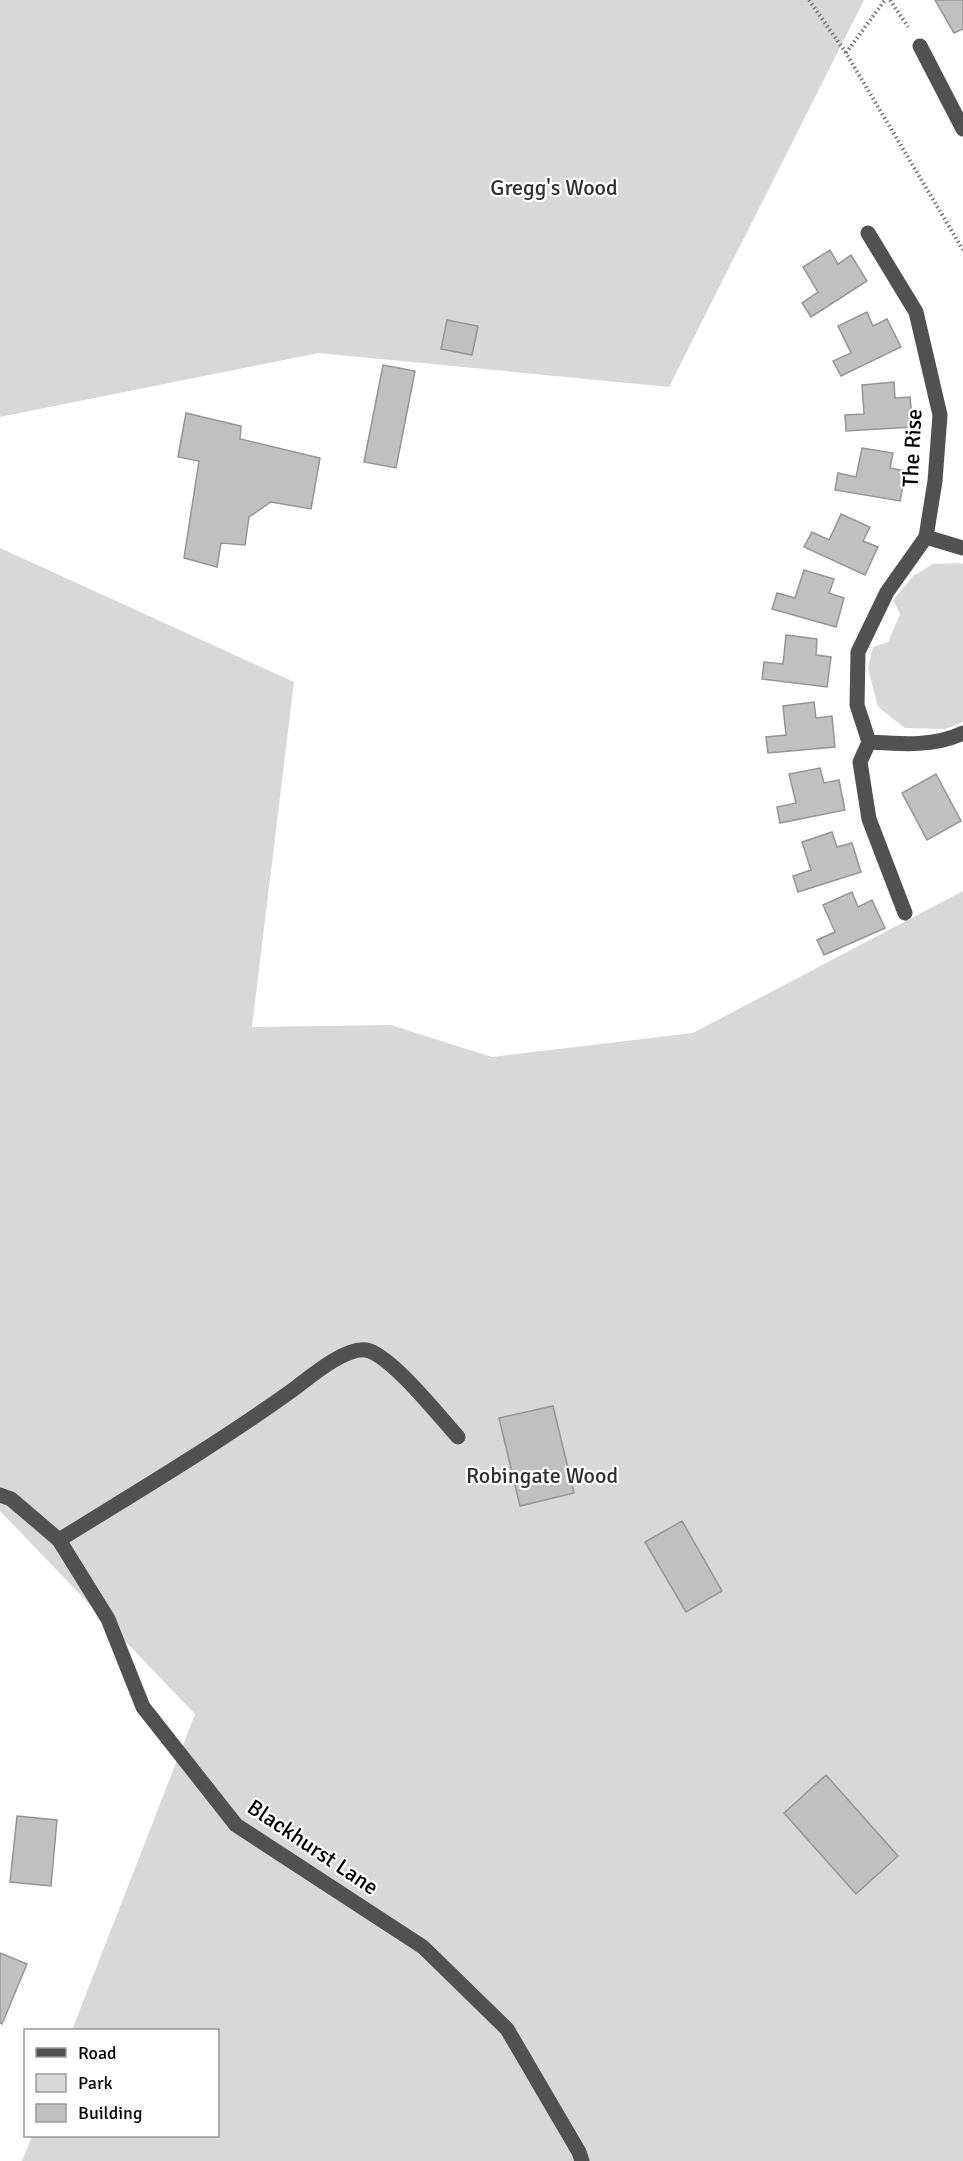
<svg xmlns="http://www.w3.org/2000/svg" width="963" height="2161" viewBox="0 0 963 2161" font-family="Signika,sans-serif">
	<rect width="100%" height="100%" fill="#fff"/>
	<g fill="#d8d8d8">
		<path d="M0,0H864L669,387L318,353L0,417Z"/>
		<path d="M0,548L294,682L252,1027L391,1025L492,1057L693,1033L963,891V2161H22L32,2136H218V2030H72L195,1714L0,1511Z"/>
		<path d="M959,563L963,564V722L945,729L905,728L878,707L868,668L873,647L888,642L900,614L893,600L913,576L933,564Z"/>
	</g>
	<g fill="#c0c0c0" stroke="#959595" stroke-width="1.5">
		<path d="M935,0H963V29L954,33Z"/>
		<path d="M830,250L838,264L851,255L867,281L811,317L802,303L818,292L803,267Z"/>
		<path d="M867,312L873,326L887,319L901,347L841,376L833,361L851,353L838,326Z"/>
		<path d="M447,320L478,326L472,355L441,349Z"/>
		<path d="M383,365L415,371L396,468L364,462Z"/>
		<path d="M894,382L895,398L910,397L913,427L846,431L845,415L864,414L862,385Z"/>
		<path d="M186,413L241,426L240,439L320,458L311,509L271,502L249,517L245,545L221,543L217,567L184,558L199,461L178,457Z"/>
		<path d="M862,448L893,453L890,468L906,471L900,501L835,490L838,473L856,477Z"/>
		<path d="M841,514L870,527L863,541L878,547L865,575L804,547L812,532L829,540Z"/>
		<path d="M804,570L834,579L829,593L844,598L836,627L772,609L777,593L795,598Z"/>
		<path d="M786,635L817,639L816,655L831,657L827,687L762,679L764,662L783,664Z"/>
		<path d="M814,702L816,718L832,716L835,747L768,753L766,737L786,735L783,706Z"/>
		<path d="M820,768L824,783L839,780L845,810L780,823L777,807L796,803L789,774Z"/>
		<path d="M936,774L961,821L927,840L902,793Z"/>
		<path d="M832,832L837,847L852,843L861,872L798,892L793,876L811,870L802,842Z"/>
		<path d="M852,892L858,907L872,900L885,928L824,955L817,940L835,932L823,905Z"/>
		<path d="M553,1406L574,1493L520,1506L499,1418Z"/>
		<path d="M682,1521L722,1591L686,1612L645,1542Z"/>
		<path d="M826,1775L898,1856L856,1894L784,1813Z"/>
		<path d="M17,1816L57,1820L51,1886L10,1882Z"/>
		<path d="M0,1953L27,1964L2,2024L0,2023Z"/>
	</g>
	<g fill="none" stroke-linecap="round" stroke-linejoin="round">
		<g stroke="#737373" stroke-width="4" stroke-dasharray="1.5 3" stroke-linecap="butt">
			<path d="M809,0L846,53L963,250"/>
			<path d="M890,0L908,27"/>
			<path d="M846,53L885,0"/>
		</g>
		<g stroke="#515151" stroke-width="15">
			<path d="M920,46L963,129"/>
			<path d="M868,233L916,312L940,415L935,481L926,537"/>
			<path d="M963,548L926,537L887,592L858,652L857,705L869,742C900,744 934,747 963,733"/>
			<path d="M869,742L860,762L869,819L905,913"/>
			<path d="M0,1495L11,1499L59,1540L108,1619L143,1707L236,1825L423,1947L507,2029L579,2152L582,2161"/>
			<path d="M59,1540C138,1491 219,1443 294,1389C310,1377 345,1347 366,1350C390,1354 440,1417 458,1437"/>
		</g>
	</g>
	<g text-anchor="middle" dominant-baseline="central" stroke-width="4.5" stroke-linejoin="round" paint-order="stroke">
		<g font-size="22" fill="#2f2f2f" stroke="#fff">
			<text x="554" y="187">Gregg's Wood</text>
			<text x="542" y="1475">Robingate Wood</text>
		</g>
		<g font-size="22" fill="#000" stroke="#fff">
			<text transform="translate(912 448) rotate(-87)">The Rise</text>
			<text transform="translate(313 1847) rotate(34)">Blackhurst Lane</text>
		</g>
	</g>
	<rect x="24" y="2029" width="195" height="108" fill="#ffffff" stroke="#999999" stroke-width="1.5"/>
	<rect x="36" y="2048" width="30" height="9" fill="#515151" stroke="#999999" stroke-width="1.5"/>
	<text x="78" y="2059" font-size="18" fill="#000000">Road</text>
	<rect x="36" y="2074" width="30" height="18" fill="#d8d8d8" stroke="#999999" stroke-width="1.5"/>
	<text x="78" y="2089" font-size="18" fill="#000000">Park</text>
	<rect x="36" y="2104" width="30" height="18" fill="#c0c0c0" stroke="#999999" stroke-width="1.5"/>
	<text x="78" y="2119" font-size="18" fill="#000000">Building</text>
</svg>
